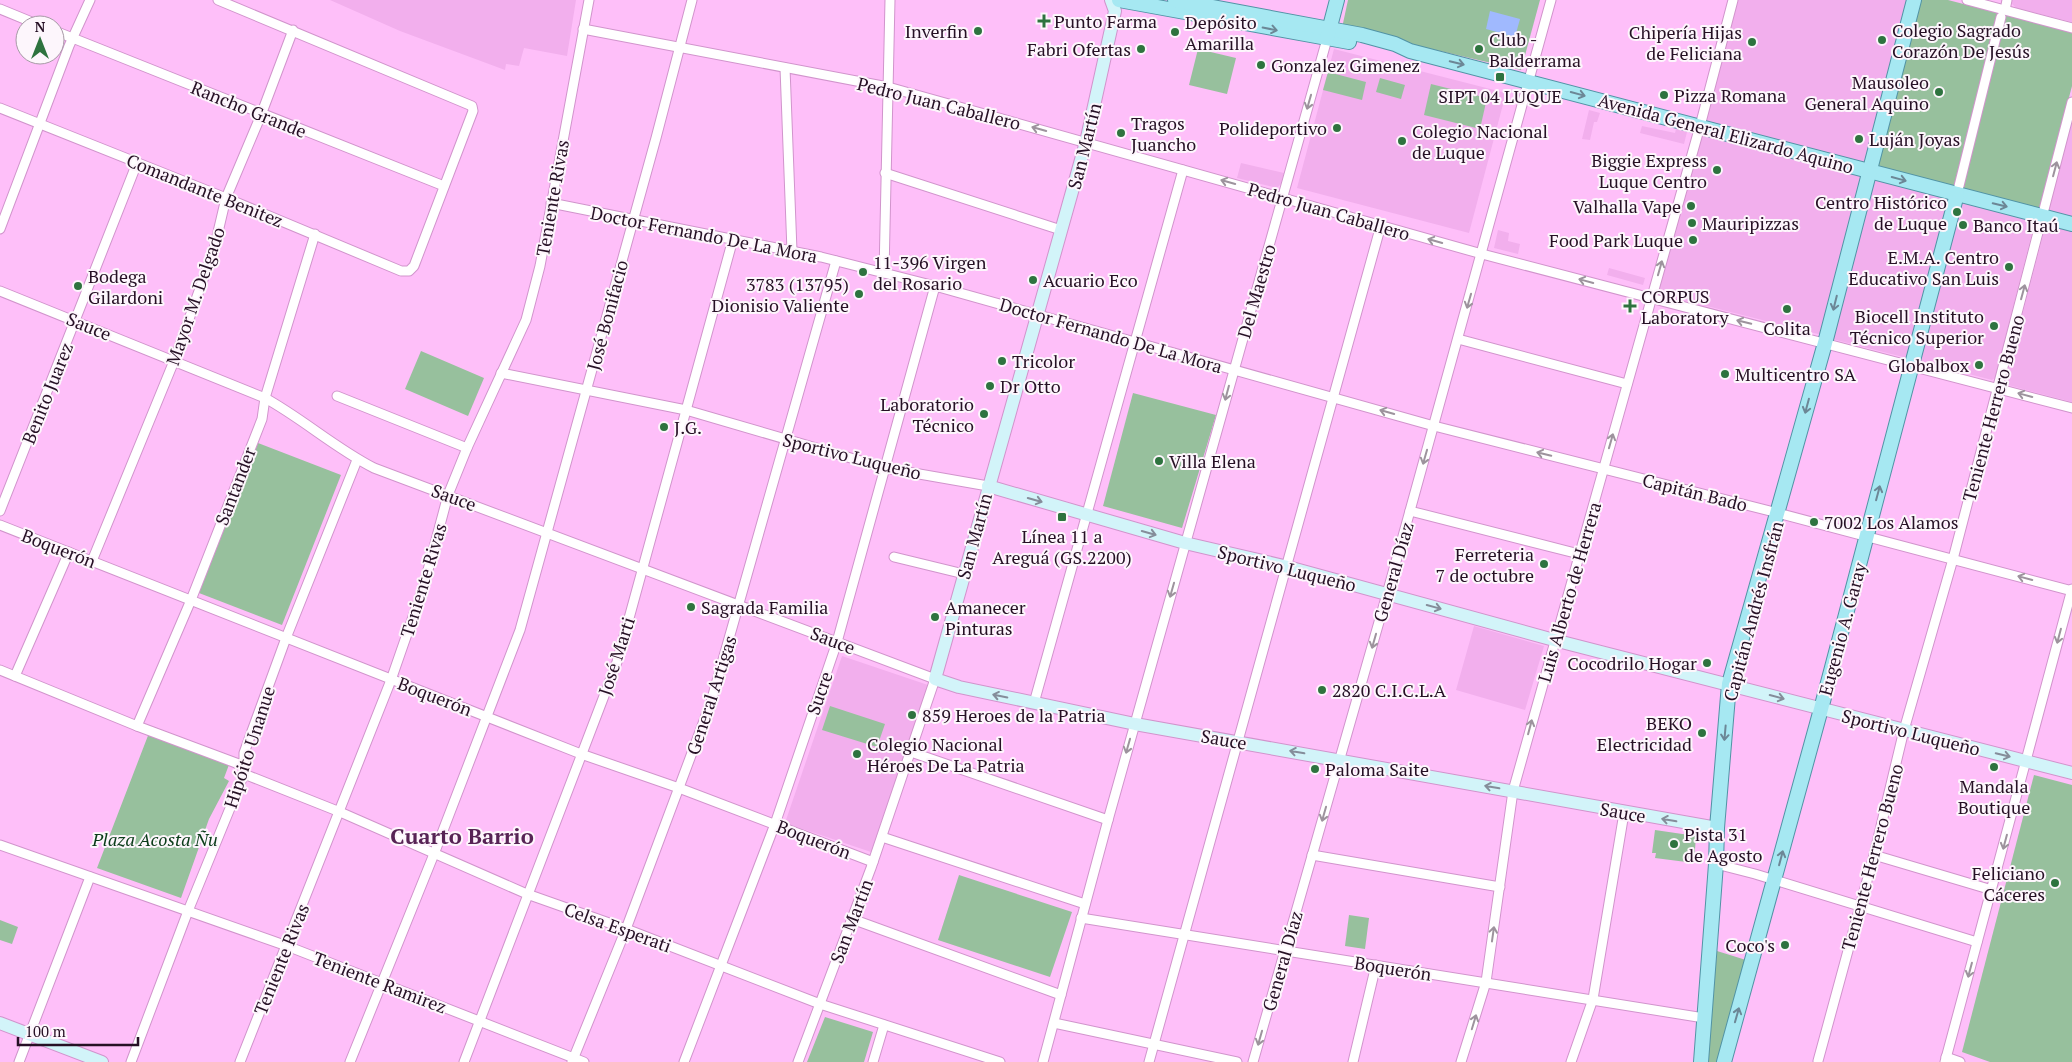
<svg xmlns="http://www.w3.org/2000/svg" width="2072" height="1062" viewBox="0 0 2072 1062" font-family="'PT Serif',serif">
	<rect width="100%" height="100%" fill="#febff9"/>
	<g fill="#f2afed">
		<path d="M330,0H576L567,56L524,48L519,66L506,64L505,70L400,31Z"/>
		<path d="M1738,0H1909L1864,164L1707,122L1706,118Z"/>
		<path d="M2012,0H2072V22L2016,8L2012,4Z"/>
		<path d="M1334,49L1506,93L1469,233L1297,188Z"/>
		<path d="M1589,110L1600,113L1597,122H1594L1590,140L1582,139Z"/>
		<path d="M2072,120V219L2051,213L2049,210Z"/>
		<path d="M1642,126L1675,133L1676,129L1687,132L1684,144L1640,133Z"/>
		<path d="M1703,133L1862,175L1822,335L1659,294L1658,290Z"/>
		<path d="M1241,163L1284,173L1281,184L1277,188L1237,178Z"/>
		<path d="M1873,179L1949,197L1907,358L1832,339Z"/>
		<path d="M1962,200L2035,221L1995,378L1992,380L1919,361Z"/>
		<path d="M2046,224L2072,229V402L2008,385L2005,382Z"/>
		<path d="M1498,230L1509,233L1508,241L1520,244L1518,254L1494,248Z"/>
		<path d="M1609,268L1645,278L1643,285L1607,275Z"/>
		<path d="M1474,626L1544,646L1525,710L1456,690Z"/>
		<path d="M842,656L928,685L871,852L785,823Z"/>
	</g>
	<g fill="#97c09d">
		<path d="M1348,0H1540L1521,70L1342,28Z"/>
		<path d="M1919,0H1948L2072,32V86L2040,207L2036,209L1878,166Z"/>
		<path d="M1198,49L1236,58L1227,94L1189,85Z"/>
		<path d="M1328,72L1366,82L1362,100L1323,90Z"/>
		<path d="M1380,78L1405,85L1401,99L1376,92Z"/>
		<path d="M1431,84L1487,98L1480,129L1424,115Z"/>
		<path d="M421,351L484,378L468,416L405,389Z"/>
		<path d="M1133,393L1216,415L1182,528L1103,506Z"/>
		<path d="M258,443L341,475L282,625L199,593Z"/>
		<path d="M830,706L885,724L877,747L822,730Z"/>
		<path d="M149,733L230,762L224,778L229,781L209,819L181,898L97,868Z"/>
		<path d="M2034,775L2072,785V1062H1990L1962,1052Z"/>
		<path d="M1655,830L1696,836L1694,863L1655,858L1656,853H1652Z"/>
		<path d="M959,875L1072,912L1050,977L938,940Z"/>
		<path d="M1349,915L1369,918L1365,949L1345,946Z"/>
		<path d="M0,920L18,927L12,944L0,940Z"/>
		<path d="M1717,951L1746,960L1717,1062H1707Z"/>
		<path d="M825,1017L873,1032L864,1062H807Z"/>
	</g>
	<path fill="#a0b9fe" d="M1490,11L1520,19L1515,37L1486,29Z"/>
	<g fill="none" stroke-linecap="round" stroke-linejoin="round">
		<defs>
			<g id="street">
				<path d="M1967,0L2072,28"/>
				<path d="M0,9L39,25"/>
				<path d="M2005,10L2007,0"/>
				<path d="M583,29L888,87L1482,254L2072,408"/>
				<path d="M55,31L444,186"/>
				<path d="M785,68L792,251"/>
				<path d="M0,108L226,198L401,271H409L414,266L473,111L472,106L218,0"/>
				<path d="M885,173L1061,230"/>
				<path d="M1957,194L2001,17"/>
				<path d="M551,203L821,257L935,286L1434,426L1778,513L2072,591"/>
				<path d="M0,229L69,46L90,0"/>
				<path d="M884,273L890,0"/>
				<path d="M0,291L265,398C303,419 335,448 374,468L935,679L871,868L798,1062"/>
				<path d="M1458,339L1627,384"/>
				<path d="M501,373L686,410L885,468L988,486"/>
				<path d="M337,396L467,448"/>
				<path d="M0,511L137,163"/>
				<path d="M1410,511L1579,554"/>
				<path d="M0,525L581,754L679,788L873,862"/>
				<path d="M894,557L964,574"/>
				<path d="M92,561L174,361L214,249L226,198L261,115L293,30"/>
				<path d="M0,670L137,726L191,600L262,419L265,398L315,234"/>
				<path d="M15,676L69,552"/>
				<path d="M1034,703L1183,170"/>
				<path d="M137,726L244,766"/>
				<path d="M911,752L1108,820"/>
				<path d="M244,774L340,812L527,894L626,929L820,1004L1000,1062"/>
				<path d="M882,837L1085,904"/>
				<path d="M0,845L287,946L584,1062"/>
				<path d="M1312,855L1500,887"/>
				<path d="M1874,855L1992,890"/>
				<path d="M1716,864L1755,874L1977,942"/>
				<path d="M1081,918L1704,1018"/>
				<path d="M852,919L1061,995"/>
				<path d="M1054,1023L1237,1062"/>
				<path d="M1946,1057L1960,1062"/>
				<path d="M1818,1061L1874,855L1904,730L1953,559L2072,102"/>
				<path d="M19,1062L90,877"/>
				<path d="M131,1062L188,911L244,774V753L286,638L357,460"/>
				<path d="M240,1062L391,680L424,585L448,495L467,448L526,320L540,266L589,0"/>
				<path d="M350,1062L434,854L520,630L656,138L692,0"/>
				<path d="M464,1062L617,662L733,239"/>
				<path d="M572,1062L626,929L711,702L836,261"/>
				<path d="M684,1062L775,824L837,642L935,286"/>
				<path d="M873,1062L884,1025"/>
				<path d="M1043,1062L1108,820L1327,39"/>
				<path d="M1149,1062L1381,225"/>
				<path d="M1253,1062L1387,594L1551,0"/>
				<path d="M1353,1062L1376,965"/>
				<path d="M1461,1062L1486,982L1513,791L1700,126L1733,0"/>
				<path d="M1571,1062L1593,999L1624,813"/>
				<path d="M1945,1062L2072,589"/>
			</g>
			<g id="secondary">
				<path d="M1111,0L1115,11L1086,142L935,679L959,687L1135,724L1717,828"/>
				<path d="M988,486L1185,543L1288,567L1554,640L2072,773"/>
				<path d="M0,1023L102,1062"/>
			</g>
			<g id="primary">
				<path d="M1119,0L1349,42"/>
				<path d="M1175,0L1362,35L1395,44L1410,51L2072,224"/>
				<path d="M1327,38L1337,0"/>
				<path d="M1701,1062L1716,864L1717,828L1729,684L1825,343L1914,0"/>
				<path d="M1724,1062L1821,709L1957,194"/>
			</g>
		</defs>
		<use href="#street" stroke="#d194cc" stroke-width="11"/>
		<use href="#secondary" stroke="#d194cc" stroke-width="14"/>
		<use href="#primary" stroke="#5293a5" stroke-width="16"/>
		<use href="#street" stroke="#fff" stroke-width="9"/>
		<use href="#secondary" stroke="#d2f4f9" stroke-width="12"/>
		<use href="#primary" stroke="#a6e8f2" stroke-width="14"/>
	</g>
	<defs><path id="oneway-shaft" d="M-6 0H5M1.5-3L5.5 0L1.5 3" fill="none" stroke-width="1.6" stroke-linecap="round" stroke-linejoin="round" transform="scale(1.25)"/></defs>
	<g stroke="#6c8796">
		<use href="#oneway-shaft" transform="translate(1270 29) rotate(11)"/>
		<use href="#oneway-shaft" transform="translate(1457 63) rotate(14)"/>
		<use href="#oneway-shaft" transform="translate(1578 94) rotate(15)"/>
		<use href="#oneway-shaft" transform="translate(1899 179) rotate(15)"/>
		<use href="#oneway-shaft" transform="translate(2000 205) rotate(14)"/>
		<use href="#oneway-shaft" transform="translate(1835 303) rotate(104)"/>
		<use href="#oneway-shaft" transform="translate(1807 406) rotate(105)"/>
		<use href="#oneway-shaft" transform="translate(1878 493) rotate(-75)"/>
		<use href="#oneway-shaft" transform="translate(1725 733) rotate(95)"/>
		<use href="#oneway-shaft" transform="translate(1781 858) rotate(-75)"/>
		<use href="#oneway-shaft" transform="translate(1737 1015) rotate(-74)"/>
	</g>
	<g stroke="#9d939d">
		<use href="#oneway-shaft" transform="translate(1309 102) rotate(106)"/>
		<use href="#oneway-shaft" transform="translate(1039 129) rotate(-164)"/>
		<use href="#oneway-shaft" transform="translate(2055 169) rotate(-75)"/>
		<use href="#oneway-shaft" transform="translate(1228 182) rotate(-164)"/>
		<use href="#oneway-shaft" transform="translate(1435 241) rotate(-164)"/>
		<use href="#oneway-shaft" transform="translate(1660 268) rotate(-74)"/>
		<use href="#oneway-shaft" transform="translate(1586 281) rotate(-165)"/>
		<use href="#oneway-shaft" transform="translate(2023 292) rotate(-75)"/>
		<use href="#oneway-shaft" transform="translate(1469 301) rotate(106)"/>
		<use href="#oneway-shaft" transform="translate(1744 322) rotate(-166)"/>
		<use href="#oneway-shaft" transform="translate(1227 393) rotate(105)"/>
		<use href="#oneway-shaft" transform="translate(2025 395) rotate(-165)"/>
		<use href="#oneway-shaft" transform="translate(1387 412) rotate(-164)"/>
		<use href="#oneway-shaft" transform="translate(1611 441) rotate(-74)"/>
		<use href="#oneway-shaft" transform="translate(1544 454) rotate(-166)"/>
		<use href="#oneway-shaft" transform="translate(1425 457) rotate(106)"/>
		<use href="#oneway-shaft" transform="translate(2025 578) rotate(-165)"/>
		<use href="#oneway-shaft" transform="translate(1172 590) rotate(106)"/>
		<use href="#oneway-shaft" transform="translate(2059 636) rotate(105)"/>
		<use href="#oneway-shaft" transform="translate(1374 641) rotate(106)"/>
		<use href="#oneway-shaft" transform="translate(1530 727) rotate(-75)"/>
		<use href="#oneway-shaft" transform="translate(1128 746) rotate(106)"/>
		<use href="#oneway-shaft" transform="translate(1324 814) rotate(106)"/>
		<use href="#oneway-shaft" transform="translate(2005 842) rotate(105)"/>
		<use href="#oneway-shaft" transform="translate(1493 934) rotate(-82)"/>
		<use href="#oneway-shaft" transform="translate(1970 970) rotate(105)"/>
		<use href="#oneway-shaft" transform="translate(1474 1022) rotate(-73)"/>
		<use href="#oneway-shaft" transform="translate(1260 1038) rotate(106)"/>
	</g>
	<g stroke="#858d9a">
		<use href="#oneway-shaft" transform="translate(1035 500) rotate(16)"/>
		<use href="#oneway-shaft" transform="translate(1149 533) rotate(16)"/>
		<use href="#oneway-shaft" transform="translate(1434 607) rotate(15)"/>
		<use href="#oneway-shaft" transform="translate(1000 696) rotate(-168)"/>
		<use href="#oneway-shaft" transform="translate(1777 697) rotate(15)"/>
		<use href="#oneway-shaft" transform="translate(1297 752) rotate(-170)"/>
		<use href="#oneway-shaft" transform="translate(2003 755) rotate(14)"/>
		<use href="#oneway-shaft" transform="translate(1492 787) rotate(-170)"/>
		<use href="#oneway-shaft" transform="translate(1669 820) rotate(-170)"/>
	</g>
	<g fill="#2e733f" stroke="#fdf6fc" stroke-width="2">
		<path d="M1041.5 13.5h5v5h5v5h-5v5h-5v-5h-5v-5h5z"/>
		<circle cx="978" cy="31" r="5"/>
		<circle cx="1175" cy="32" r="5"/>
		<circle cx="1882" cy="40" r="5"/>
		<circle cx="1752" cy="42" r="5"/>
		<circle cx="1141" cy="49" r="5"/>
		<circle cx="1479" cy="49" r="5"/>
		<circle cx="1261" cy="65" r="5"/>
		<rect x="1495" y="72" width="10" height="10" rx="2.5"/>
		<circle cx="1939" cy="92" r="5"/>
		<circle cx="1664" cy="95" r="5"/>
		<circle cx="1337" cy="128" r="5"/>
		<circle cx="1121" cy="133" r="5"/>
		<circle cx="1859" cy="139" r="5"/>
		<circle cx="1402" cy="141" r="5"/>
		<circle cx="1717" cy="170" r="5"/>
		<circle cx="1691" cy="206" r="5"/>
		<circle cx="1957" cy="212" r="5"/>
		<circle cx="1692" cy="223" r="5"/>
		<circle cx="1963" cy="225" r="5"/>
		<circle cx="1693" cy="240" r="5"/>
		<circle cx="2009" cy="267" r="5"/>
		<circle cx="863" cy="272" r="5"/>
		<circle cx="1033" cy="280" r="5"/>
		<circle cx="78" cy="286" r="5"/>
		<circle cx="859" cy="294" r="5"/>
		<path d="M1627.5 298.5h5v5h5v5h-5v5h-5v-5h-5v-5h5z"/>
		<circle cx="1787" cy="309" r="5"/>
		<circle cx="1994" cy="326" r="5"/>
		<circle cx="1002" cy="361" r="5"/>
		<circle cx="1979" cy="365" r="5"/>
		<circle cx="1725" cy="374" r="5"/>
		<circle cx="990" cy="386" r="5"/>
		<circle cx="984" cy="414" r="5"/>
		<circle cx="664" cy="427" r="5"/>
		<circle cx="1159" cy="461" r="5"/>
		<rect x="1057" y="512" width="10" height="10" rx="2.5"/>
		<circle cx="1814" cy="522" r="5"/>
		<circle cx="1544" cy="564" r="5"/>
		<circle cx="691" cy="607" r="5"/>
		<circle cx="935" cy="617" r="5"/>
		<circle cx="1707" cy="663" r="5"/>
		<circle cx="1322" cy="690" r="5"/>
		<circle cx="912" cy="715" r="5"/>
		<circle cx="1702" cy="733" r="5"/>
		<circle cx="857" cy="754" r="5"/>
		<circle cx="1994" cy="767" r="5"/>
		<circle cx="1315" cy="769" r="5"/>
		<circle cx="1674" cy="844" r="5"/>
		<circle cx="2055" cy="883" r="5"/>
		<circle cx="1785" cy="945" r="5"/>
	</g>
	<g text-anchor="middle" dominant-baseline="central" stroke-width="4" stroke-linejoin="round" paint-order="stroke">
		<g font-size="18" fill="#261025" stroke="#fdf6fc" text-anchor="start">
			<text x="1054" y="21">Punto Farma</text>
			<text x="1185" y="22">Depósito<tspan x="1185" dy="21">Amarilla</tspan></text>
			<text x="1892" y="30">Colegio Sagrado<tspan x="1892" dy="21">Corazón De Jesús</tspan></text>
			<text x="968" y="31" text-anchor="end">Inverfin</text>
			<text x="1742" y="32" text-anchor="end">Chipería Hijas<tspan x="1742" dy="21">de Feliciana</tspan></text>
			<text x="1489" y="39">Club -<tspan x="1489" dy="21">Balderrama</tspan></text>
			<text x="1131" y="49" text-anchor="end">Fabri Ofertas</text>
			<text x="1271" y="65">Gonzalez Gimenez</text>
			<text x="1929" y="82" text-anchor="end">Mausoleo<tspan x="1929" dy="21">General Aquino</tspan></text>
			<text x="1674" y="95">Pizza Romana</text>
			<text x="1500" y="96" text-anchor="middle">SIPT 04 LUQUE</text>
			<text x="1131" y="123">Tragos<tspan x="1131" dy="21">Juancho</tspan></text>
			<text x="1327" y="128" text-anchor="end">Polideportivo</text>
			<text x="1412" y="131">Colegio Nacional<tspan x="1412" dy="21">de Luque</tspan></text>
			<text x="1869" y="139">Luján Joyas</text>
			<text x="1707" y="160" text-anchor="end">Biggie Express<tspan x="1707" dy="21">Luque Centro</tspan></text>
			<text x="1947" y="202" text-anchor="end">Centro Histórico<tspan x="1947" dy="21">de Luque</tspan></text>
			<text x="1681" y="206" text-anchor="end">Valhalla Vape</text>
			<text x="1702" y="223">Mauripizzas</text>
			<text x="1973" y="225">Banco Itaú</text>
			<text x="1683" y="240" text-anchor="end">Food Park Luque</text>
			<text x="1999" y="257" text-anchor="end">E.M.A. Centro<tspan x="1999" dy="21">Educativo San Luis</tspan></text>
			<text x="873" y="262">11-396 Virgen<tspan x="873" dy="21">del Rosario</tspan></text>
			<text x="88" y="276">Bodega<tspan x="88" dy="21">Gilardoni</tspan></text>
			<text x="1043" y="280">Acuario Eco</text>
			<text x="849" y="284" text-anchor="end">3783 (13795)<tspan x="849" dy="21">Dionisio Valiente</tspan></text>
			<text x="1641" y="296">CORPUS<tspan x="1641" dy="21">Laboratory</tspan></text>
			<text x="1984" y="316" text-anchor="end">Biocell Instituto<tspan x="1984" dy="21">Técnico Superior</tspan></text>
			<text x="1787" y="328" text-anchor="middle">Colita</text>
			<text x="1012" y="361">Tricolor</text>
			<text x="1969" y="365" text-anchor="end">Globalbox</text>
			<text x="1735" y="374">Multicentro SA</text>
			<text x="1000" y="386">Dr Otto</text>
			<text x="974" y="404" text-anchor="end">Laboratorio<tspan x="974" dy="21">Técnico</tspan></text>
			<text x="674" y="427">J.G.</text>
			<text x="1169" y="461">Villa Elena</text>
			<text x="1824" y="522">7002 Los Alamos</text>
			<text x="1062" y="536" text-anchor="middle">Línea 11 a<tspan x="1062" dy="21">Areguá (GS.2200)</tspan></text>
			<text x="1534" y="554" text-anchor="end">Ferreteria<tspan x="1534" dy="21">7 de octubre</tspan></text>
			<text x="701" y="607">Sagrada Familia</text>
			<text x="945" y="607">Amanecer<tspan x="945" dy="21">Pinturas</tspan></text>
			<text x="1697" y="663" text-anchor="end">Cocodrilo Hogar</text>
			<text x="1332" y="690">2820 C.I.C.L.A</text>
			<text x="922" y="715">859 Heroes de la Patria</text>
			<text x="1692" y="723" text-anchor="end">BEKO<tspan x="1692" dy="21">Electricidad</tspan></text>
			<text x="867" y="744">Colegio Nacional<tspan x="867" dy="21">Héroes De La Patria</tspan></text>
			<text x="1325" y="769">Paloma Saite</text>
			<text x="1994" y="786" text-anchor="middle">Mandala<tspan x="1994" dy="21">Boutique</tspan></text>
			<text x="1684" y="834">Pista 31<tspan x="1684" dy="21">de Agosto</tspan></text>
			<text x="2045" y="873" text-anchor="end">Feliciano<tspan x="2045" dy="21">Cáceres</tspan></text>
			<text x="1775" y="945" text-anchor="end">Coco's</text>
		</g>
		<g font-size="18" fill="#261025" stroke="#fdf6fc">
			<text transform="translate(939 103) rotate(14)">Pedro Juan Caballero</text>
			<text transform="translate(249 109) rotate(22)">Rancho Grande</text>
			<text transform="translate(1726 133) rotate(15)">Avenida General Elizardo Aquino</text>
			<text transform="translate(1084 146) rotate(-76)">San Martín</text>
			<text transform="translate(205 190) rotate(22)">Comandante Benitez</text>
			<text transform="translate(552 198) rotate(-80)">Teniente Rivas</text>
			<text transform="translate(1329 211) rotate(16)">Pedro Juan Caballero</text>
			<text transform="translate(704 234) rotate(11)">Doctor Fernando De La Mora</text>
			<text transform="translate(1256 291) rotate(-74)">Del Maestro</text>
			<text transform="translate(195 296) rotate(-71)">Mayor M. Delgado</text>
			<text transform="translate(607 315) rotate(-75)">José Bonifacio</text>
			<text transform="translate(89 326) rotate(22)">Sauce</text>
			<text transform="translate(1111 335) rotate(16)">Doctor Fernando De La Mora</text>
			<text transform="translate(47 393) rotate(-68)">Benito Juarez</text>
			<text transform="translate(1993 408) rotate(-75)">Teniente Herrero Bueno</text>
			<text transform="translate(852 456) rotate(14)">Sportivo Luqueño</text>
			<text transform="translate(235 486) rotate(-69)">Santander</text>
			<text transform="translate(1695 492) rotate(14)">Capitán Bado</text>
			<text transform="translate(454 497) rotate(20)">Sauce</text>
			<text transform="translate(974 536) rotate(-75)">San Martín</text>
			<text transform="translate(59 548) rotate(21)">Boquerón</text>
			<text transform="translate(1287 568) rotate(14)">Sportivo Luqueño</text>
			<text transform="translate(1393 572) rotate(-74)">General Díaz</text>
			<text transform="translate(423 580) rotate(-73)">Teniente Rivas</text>
			<text transform="translate(1569 592) rotate(-74)">Luis Alberto de Herrera</text>
			<text transform="translate(1753 611) rotate(-75)">Capitán Andrés Insfrán</text>
			<text transform="translate(1842 629) rotate(-75)">Eugenio A. Garay</text>
			<text transform="translate(833 640) rotate(21)">Sauce</text>
			<text transform="translate(616 656) rotate(-72)">José Marti</text>
			<text transform="translate(819 693) rotate(-71)">Sucre</text>
			<text transform="translate(711 695) rotate(-72)">General Artigas</text>
			<text transform="translate(435 696) rotate(21)">Boquerón</text>
			<text transform="translate(1911 732) rotate(14)">Sportivo Luqueño</text>
			<text transform="translate(1224 739) rotate(10)">Sauce</text>
			<text transform="translate(249 747) rotate(-72)">Hipóito Unanue</text>
			<text transform="translate(1623 812) rotate(10)">Sauce</text>
			<text transform="translate(814 839) rotate(21)">Boquerón</text>
			<text transform="translate(1872 857) rotate(-75)">Teniente Herrero Bueno</text>
			<text transform="translate(851 921) rotate(-69)">San Martín</text>
			<text transform="translate(618 927) rotate(20)">Celsa Esperati</text>
			<text transform="translate(281 959) rotate(-68)">Teniente Rivas</text>
			<text transform="translate(1282 961) rotate(-74)">General Díaz</text>
			<text transform="translate(1393 968) rotate(9)">Boquerón</text>
			<text transform="translate(380 982) rotate(21)">Teniente Ramirez</text>
		</g>
		<g font-size="18" font-style="italic" fill="#0a3c19" stroke="#fdf6fc">
			<text x="155" y="839">Plaza Acosta Ñu</text>
		</g>
		<g font-size="22" font-weight="bold" fill="#572355" stroke="#fdf6fc">
			<text x="462" y="835">Cuarto Barrio</text>
		</g>
	</g>
	<g transform="translate(40 40)"><circle r="24" fill="#fdf6fc" stroke="#a79aa6"/>
	<path d="M0-4L9 19L0 12L-9 19Z" fill="#2e733f"/>
	<text y="-8" font-size="14" font-weight="bold" text-anchor="middle" fill="#261025">N</text>
	</g>
	<path d="M18 1037v8h120v-8" fill="none" stroke="#261025" stroke-width="2.5"/>
	<text x="25" y="1037" font-size="15" fill="#261025" stroke="#fdf6fc" stroke-width="4" paint-order="stroke">100 m</text>
</svg>
